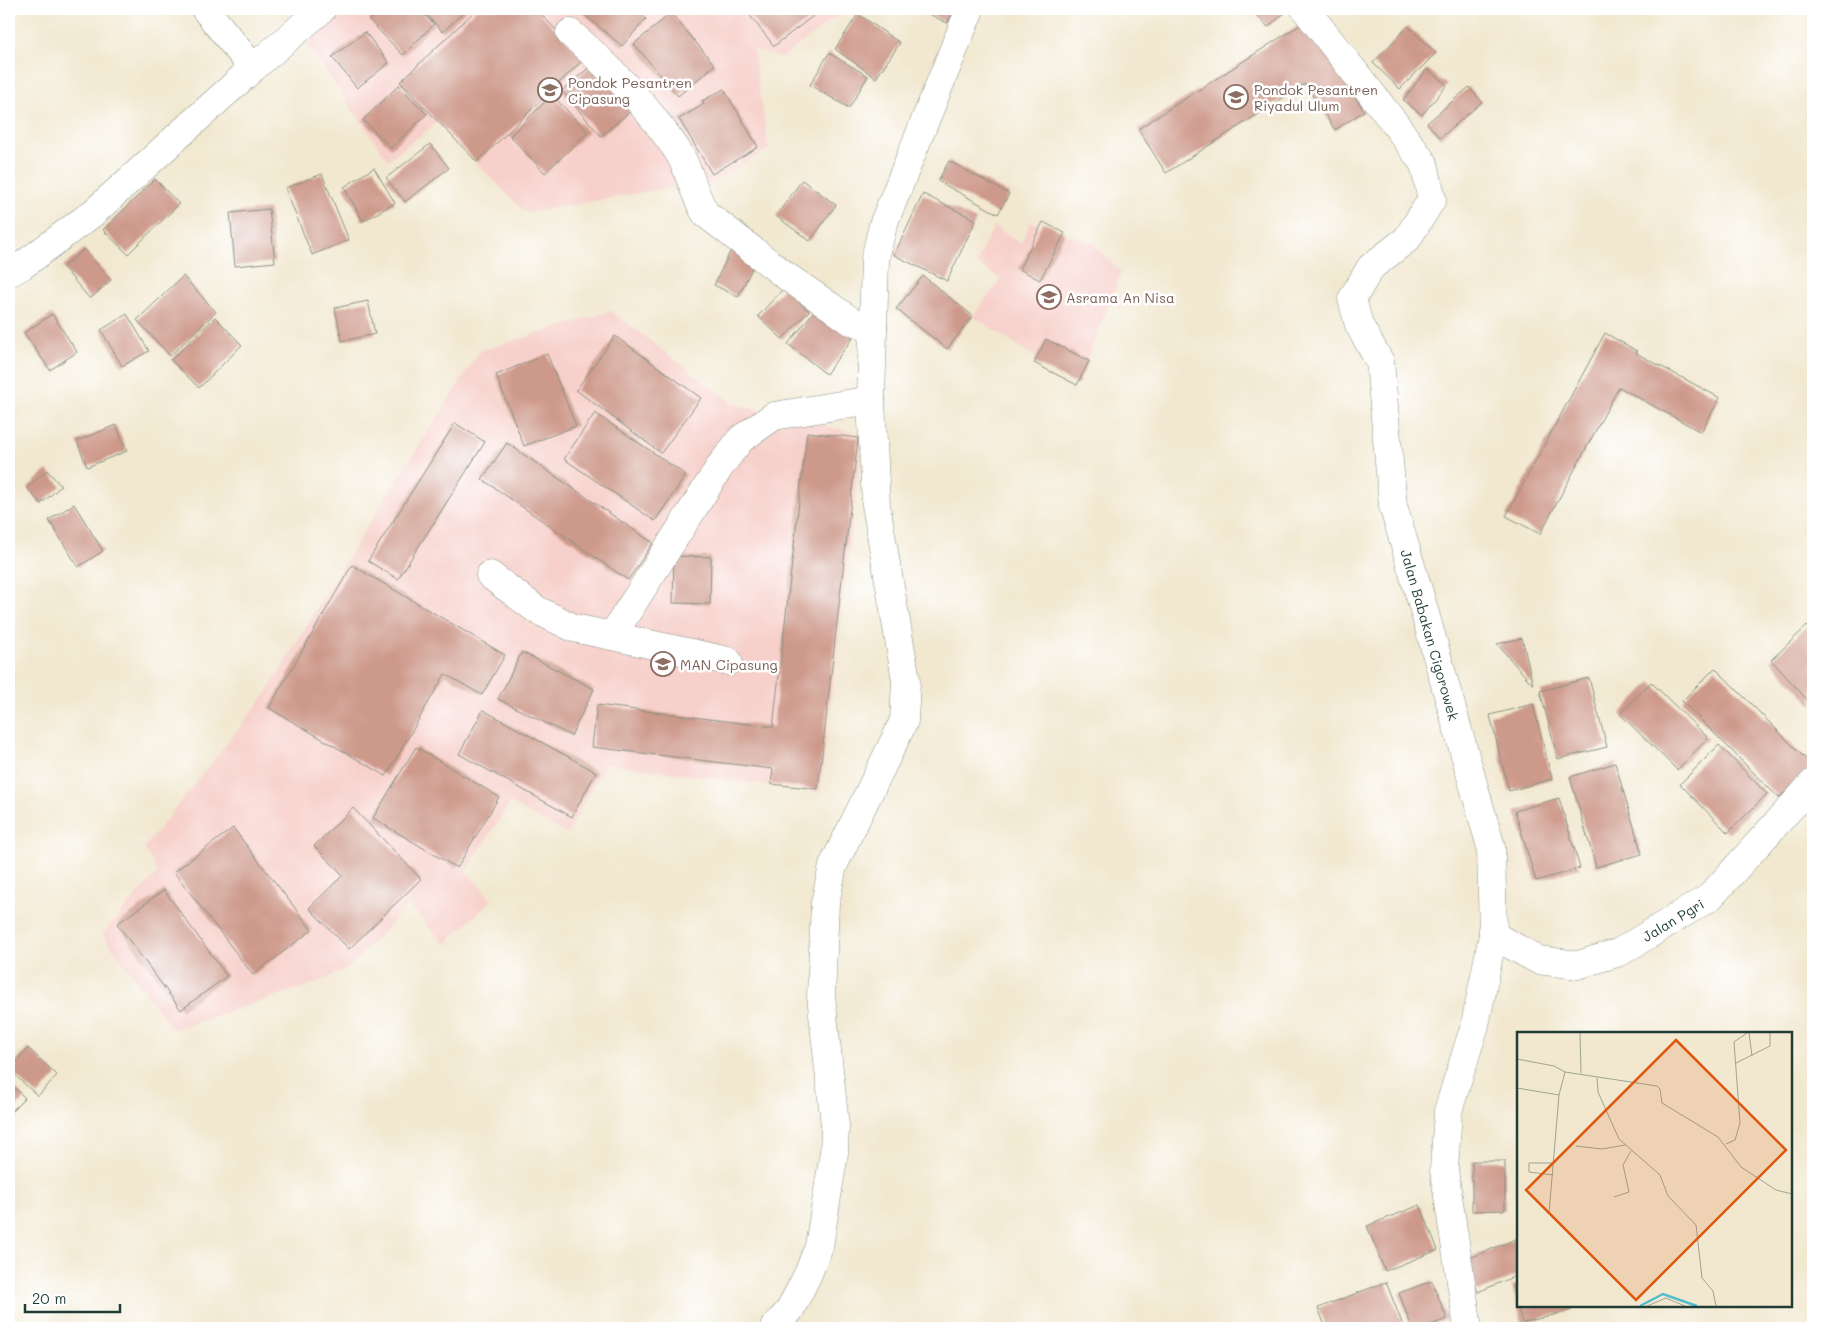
<svg xmlns="http://www.w3.org/2000/svg" width="1822" height="1337" viewBox="0 0 1822 1337" font-family="Mali,sans-serif">
	<rect width="100%" height="100%" fill="#fff"/>
	<filter id="ink" filterUnits="userSpaceOnUse"><feTurbulence type="fractalNoise" baseFrequency=".02" numOctaves="2"/><feDisplacementMap in="SourceGraphic" scale="10" xChannelSelector="R" yChannelSelector="G"/><feConvolveMatrix kernelMatrix="1 2 1 2 8 2 1 2 1" color-interpolation-filters="sRGB"/></filter>
	<filter id="wash" filterUnits="userSpaceOnUse"><feTurbulence type="fractalNoise" baseFrequency=".0096" numOctaves="4" result="noise"/><feDisplacementMap in="SourceGraphic" scale="20" xChannelSelector="R" yChannelSelector="G"/><feGaussianBlur stdDeviation="1.12" result="paint"/><feColorMatrix in="noise" values="0 0 0 0 0 0 0 0 0 0 0 0 0 0 0 0 0 1.4 0 .05"/><feComposite in="paint" operator="in"/></filter>
	<g filter="url(#wash)">
		<rect width="100%" height="100%" fill="#f2e8d0"/>
		<g fill="#f7d0cb" fill-rule="evenodd">
			<path d="M341,9H846L782,58L753,50L769,149L710,184L656,190L526,213L437,123L388,160L306,43Z"/>
			<path d="M1030,222L1093,243L1121,273L1077,385L973,316L1001,279L976,263L994,226L1021,244Z"/>
			<path d="M611,311L733,404L863,435L820,792L605,764L567,834L510,803L466,871L492,900L445,944L408,905L350,967L316,983L173,1030L102,934L158,872L144,848L266,694L349,555L480,351ZM615,336L701,398L661,452L576,391ZM547,355L576,425L524,446L496,375ZM595,414L686,475L656,520L564,459ZM455,423L485,442L397,579L368,560ZM807,432L858,438L818,789L771,784L773,769L593,747L598,705L773,727ZM507,443L653,544L629,579L483,480ZM675,556L711,557L710,604L673,603ZM352,565L505,655L482,695L445,674L386,775L270,707ZM523,652L594,689L571,736L499,699ZM483,710L596,772L572,816L459,755ZM416,747L499,797L457,868L374,818ZM353,808L421,879L349,949L309,908L343,875L314,846ZM233,828L311,930L253,975L174,873ZM164,890L227,976L181,1010L117,924Z"/>
		</g>
		<g id="blocks">
			<g fill="#cd998a">
				<path d="M380,9H419L434,24L403,55L369,20Z"/>
				<path d="M421,9H467L443,32Z"/>
				<path d="M477,9H536L584,59L477,162L400,82Z"/>
				<path d="M578,9H635L646,19L622,46Z"/>
				<path d="M753,9H822L774,46L748,13Z"/>
				<path d="M919,9H955L947,23Z"/>
				<path d="M1256,9H1289L1268,27L1253,11Z"/>
				<path d="M671,13L715,65L678,96L634,44Z"/>
				<path d="M858,14L900,43L876,78L835,49Z"/>
				<path d="M1306,21L1364,111L1335,130L1305,84L1166,173L1138,129Z"/>
				<path d="M1408,26L1436,53L1400,89L1373,63Z"/>
				<path d="M365,32L389,63L357,88L332,57Z"/>
				<path d="M829,53L868,76L849,108L810,85Z"/>
				<path d="M593,64L633,109L601,136L562,91Z"/>
				<path d="M1427,69L1447,85L1422,115L1403,100Z"/>
				<path d="M399,85L427,114L391,148L363,120Z"/>
				<path d="M1469,87L1482,102L1440,138L1427,123Z"/>
				<path d="M724,89L758,147L712,174L679,119L704,104L702,101Z"/>
				<path d="M552,95L588,132L545,173L510,136Z"/>
				<path d="M430,144L449,168L405,202L386,178Z"/>
				<path d="M949,161L1009,194L998,214L938,181Z"/>
				<path d="M374,168L395,203L363,221L344,187Z"/>
				<path d="M322,174L349,240L312,255L285,188Z"/>
				<path d="M155,179L179,204L128,254L103,230Z"/>
				<path d="M802,180L836,205L810,241L776,216Z"/>
				<path d="M923,194L976,220L947,281L894,255Z"/>
				<path d="M269,209L275,262L235,266L230,213Z"/>
				<path d="M1043,222L1065,233L1040,280L1019,269Z"/>
				<path d="M733,246L757,258L738,297L714,285Z"/>
				<path d="M84,249L111,280L90,299L63,267Z"/>
				<path d="M183,276L216,312L170,356L137,320Z"/>
				<path d="M923,276L973,316L947,349L896,309Z"/>
				<path d="M784,288L809,311L782,339L758,316Z"/>
				<path d="M368,301L375,334L342,341L335,308Z"/>
				<path d="M816,309L853,338L826,374L788,344Z"/>
				<path d="M52,314L77,352L50,370L24,333Z"/>
				<path d="M127,314L149,351L122,366L101,330Z"/>
				<path d="M215,317L242,345L199,388L171,360Z"/>
				<path d="M1605,333L1637,351L1636,353L1720,398L1701,432L1619,387L1540,534L1506,516Z"/>
				<path d="M615,336L701,398L661,453L576,390Z"/>
				<path d="M1046,339L1089,361L1077,385L1034,363Z"/>
				<path d="M547,354L576,426L524,446L496,375Z"/>
				<path d="M595,413L686,475L655,521L564,459Z"/>
				<path d="M455,423L485,442L398,579L368,561Z"/>
				<path d="M116,425L127,451L87,467L77,441Z"/>
				<path d="M807,432L858,438L818,789L771,784L773,769L592,747L597,705L773,727Z"/>
				<path d="M507,443L653,543L628,580L482,479Z"/>
				<path d="M47,470L61,486L41,504L27,488Z"/>
				<path d="M74,504L103,551L78,567L49,520Z"/>
				<path d="M674,556L711,557L710,604L673,603Z"/>
				<path d="M352,565L505,655L482,695L445,674L386,776L269,708Z"/>
				<path d="M1807,626L1813,632V706L1771,660Z"/>
				<path d="M1522,638L1533,685L1497,644Z"/>
				<path d="M522,652L594,689L571,736L498,699Z"/>
				<path d="M1715,668L1812,765L1779,798L1682,701Z"/>
				<path d="M1589,678L1607,747L1558,759L1540,691Z"/>
				<path d="M1651,682L1708,738L1677,770L1620,714Z"/>
				<path d="M1533,704L1552,779L1509,791L1490,715Z"/>
				<path d="M483,710L596,772L572,817L459,754Z"/>
				<path d="M1719,745L1767,794L1728,833L1680,784Z"/>
				<path d="M416,747L499,797L457,868L373,818Z"/>
				<path d="M1615,763L1642,854L1596,867L1570,777Z"/>
				<path d="M1559,798L1580,868L1536,881L1515,811Z"/>
				<path d="M353,808L421,879L349,949L309,908L343,875L314,846Z"/>
				<path d="M233,828L312,930L253,975L174,872Z"/>
				<path d="M164,890L227,976L181,1010L117,924Z"/>
				<path d="M28,1048L57,1075L38,1096L9,1070Z"/>
				<path d="M9,1082L25,1098L9,1114Z"/>
				<path d="M1472,1161H1505V1210L1472,1211Z"/>
				<path d="M1420,1205L1438,1250L1385,1271L1367,1226Z"/>
				<path d="M1518,1238V1275L1478,1292L1465,1260Z"/>
				<path d="M1432,1281L1447,1319L1423,1328H1412L1399,1293Z"/>
				<path d="M1386,1282L1404,1328H1326L1318,1308Z"/>
				<path d="M1518,1284V1306H1570L1572,1310L1522,1323L1512,1286Z"/>
			</g>
		</g>
	</g>
	<g filter="url(#ink)">
		<use href="#blocks" fill-opacity="0" stroke="#889282" stroke-width="1"/>
		<g fill="none" stroke-linecap="round" stroke-linejoin="round">
			<defs>
				<g id="minor">
					<path d="M205,9L253,68"/>
					<path d="M1305,9L1396,125L1424,164L1432,199L1407,239L1371,267L1352,299L1359,325L1380,362L1393,506L1420,596L1491,847L1493,935L1475,1025L1448,1111L1444,1170L1468,1328"/>
					<path d="M570,33C604,62 630,88 658,124C665,134 674,144 680,155C691,174 694,196 706,214L786,276L830,306L851,321L873,327"/>
					<path d="M9,273L23,265L93,213L253,68L322,9"/>
					<path d="M490,575L537,610L574,628L612,636L721,465L741,439L774,416L871,400"/>
					<path d="M612,636L728,661"/>
					<path d="M1493,935L1538,960L1578,965L1620,952L1710,897L1813,783"/>
					<path d="M774,1328L790,1310L808,1274L819,1246L834,1153L835,1125L821,996L825,903L833,866L904,721L906,680L876,505L871,400L875,259L883,225L970,9"/>
				</g>
			</defs>
			<use href="#minor" stroke="#889282" stroke-width="29"/>
			<use href="#minor" stroke="#fff" stroke-width="28"/>
		</g>
	</g>
	<defs>
		<symbol id="school-ring" viewBox="-11 -11 22 22"><circle r="9.5" fill="#fff" stroke="#8d6e63" stroke-width="1.5"/><path d="M0-5L7-2L0 1L-7-2ZM-4 1L0 2.5L4 1V4Q0 6-4 4Z" fill="#8d6e63"/></symbol>
	</defs>
	<g fill-rule="evenodd">
		<use href="#school-ring" x="536" y="76" width="28" height="28"/>
		<use href="#school-ring" x="1222" y="83" width="28" height="28"/>
		<use href="#school-ring" x="1035" y="283" width="28" height="28"/>
		<use href="#school-ring" x="649" y="650" width="28" height="28"/>
	</g>
	<g text-anchor="middle" dominant-baseline="central" stroke-width="5" stroke-linejoin="round" paint-order="stroke">
		<g font-size="14" fill="#785e54" stroke="#fff" text-anchor="start">
			<text x="568" y="82">Pondok Pesantren<tspan x="568" dy="16">Cipasung</tspan></text>
			<text x="1254" y="89">Pondok Pesantren<tspan x="1254" dy="16">Riyadul Ulum</tspan></text>
			<text x="1066" y="297">Asrama An Nisa</text>
			<text x="680" y="664">MAN Cipasung</text>
		</g>
		<g font-size="14" fill="#1f3d34" stroke="#fff">
			<text transform="translate(1430 635) rotate(74)">Jalan Babakan Cigorowek</text>
			<text transform="translate(1673 920) rotate(-31)">Jalan Pgri</text>
		</g>
	</g>
	<g transform="translate(1517 1032)">
		<rect width="275" height="275" fill="#f2e8d0"/>
		<path fill="none" stroke="#51becb" stroke-width="2.5" d="M123,274L146,262L180,274"/>
		<path fill="none" stroke="#9ea492" stroke-width="1" d="M63,1L64,41M232,1L235,24M0,27L37,34L48,40M219,31L253,14V1M80,46L81,60L102,107L143,143L151,164L179,193L185,246L196,259L199,274M0,56L42,63L48,40L140,54L143,57L145,71L201,105L224,135L259,158L275,162M209,112L218,108L223,91L217,10L230,1M59,114L85,117L108,113M36,143L12,140V131H37M97,165L112,160L106,133L114,119M32,181L42,63M130,274L149,266L168,274"/>
		<path fill="#de580e" fill-opacity="0.15" stroke="#de580e" stroke-width="2.5" d="M159,8L269,118L119,268L9,158Z"/>
		<rect width="275" height="275" fill="none" stroke="#1f3d34" stroke-width="2.5"/>
	</g>
	<rect width="1822" height="1337" fill="none" stroke="#fff" stroke-width="30"/>
	<path d="M25 1304v8h95v-8" fill="none" stroke="#1f3d34" stroke-width="2.5"/>
	<text x="32" y="1304" font-size="15" fill="#1f3d34" stroke="#ffffff" stroke-width="4" paint-order="stroke">20 m</text>
</svg>
